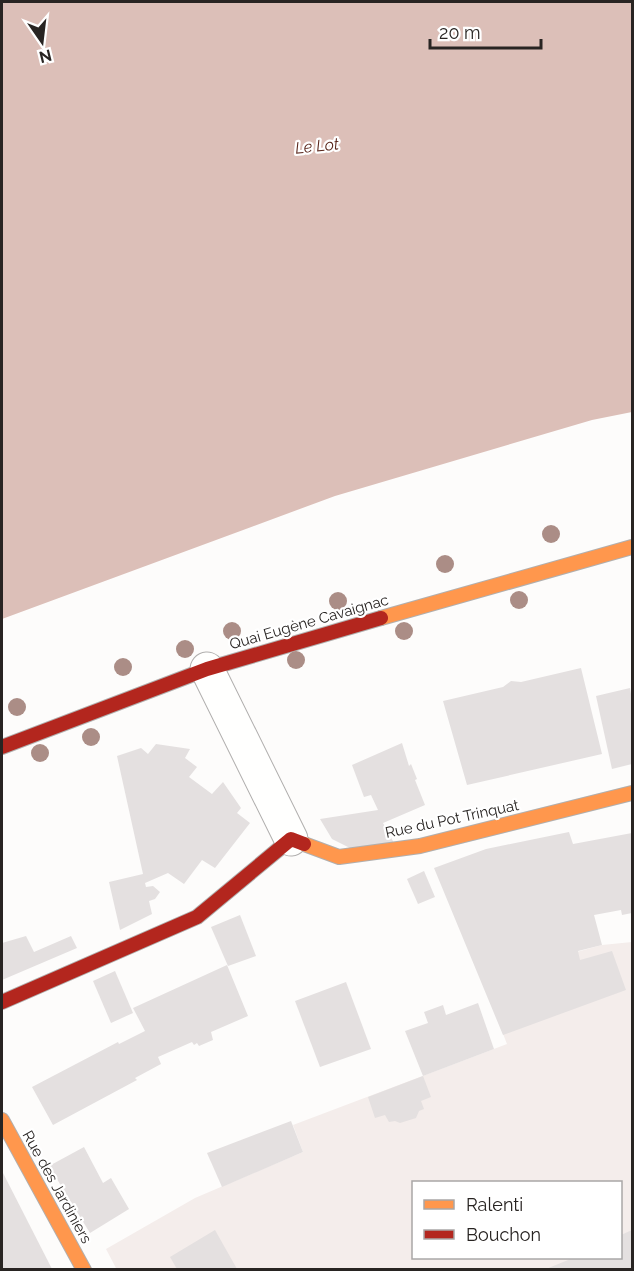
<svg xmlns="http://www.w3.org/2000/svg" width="634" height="1271" viewBox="0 0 634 1271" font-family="Raleway,sans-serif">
	<rect width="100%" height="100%" fill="#fdfcfb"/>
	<path fill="#f4edeb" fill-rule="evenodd" d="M632,942V1269L117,1270L106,1249L195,1198L303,1152L293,1125L507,1044L481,978L602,945ZM414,1182H620V1258H414Z"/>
	<path fill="#dcbfb8" d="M2,2H632V412L592,420L335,496L2,619Z"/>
	<g fill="#e4e0e0">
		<path d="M581,668L602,754L467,785L443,701L503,687L511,681L521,682Z"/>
		<path d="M630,688L632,700V764L612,769L596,696Z"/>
		<path d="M402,743L409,766L411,764L417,779L415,780L425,805L383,823L394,843L350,848L332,839L320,819L378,810L371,795L364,797L352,765Z"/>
		<path d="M156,744L190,749L185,758L197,767L189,777L212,794L223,782L241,808L237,813L250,823L215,868L202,860L184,884L168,873L145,883L146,887L153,886L160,892L155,899L149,901L152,914L120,930L109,882L143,874L117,756L141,748L148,754Z"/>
		<path d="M569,832L573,844L632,833V913L622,915L621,910L594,915L602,945L578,951L580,960L612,951L626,990L503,1035L434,868L486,849Z"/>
		<path d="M424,871L435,897L418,904L407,879Z"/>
		<path d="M240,915L256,956L228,966L211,927Z"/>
		<path d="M26,936L34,952L71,936L77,948L2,980V943Z"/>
		<path d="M227,965L248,1016L211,1032L213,1040L199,1046L197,1043L194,1045L192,1042L158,1057L161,1064L135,1078L137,1080L53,1125L32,1087L118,1042L119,1044L145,1031L133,1008Z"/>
		<path d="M115,971L133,1013L111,1023L93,981Z"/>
		<path d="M346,982L371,1049L320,1067L295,1001Z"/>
		<path d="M478,1003L494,1049L423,1076L431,1097L421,1101L424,1109L419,1111L416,1118L400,1123L395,1121L389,1122L385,1115L375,1118L368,1097L423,1076L405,1031L428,1023L424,1012L443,1005L446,1015Z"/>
		<path d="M291,1121L303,1152L222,1187L207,1153Z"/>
		<path d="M84,1147L103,1183L111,1178L129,1209L90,1233L49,1166Z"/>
		<path d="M2,1171L52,1269H2Z"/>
		<path d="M215,1230L237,1269H177L170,1257Z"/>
		<path d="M632,1230V1269H546L573,1258H620L621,1235Z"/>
	</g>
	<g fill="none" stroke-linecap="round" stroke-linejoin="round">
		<defs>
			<path id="street" d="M207,669L291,839"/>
			<g id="slow">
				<path d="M381,618L632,547"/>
				<path d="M304,844L339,857L420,846L632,793"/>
				<path d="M2,1120L84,1270"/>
			</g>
			<g id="jam">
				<path d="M2,747L207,669L381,618"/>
				<path d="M2,1002L197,917L291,839L304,844"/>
			</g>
		</defs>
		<use href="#street" stroke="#b1afae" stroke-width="35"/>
		<use href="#slow" stroke="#b1afae" stroke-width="16"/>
		<use href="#jam" stroke="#b1afae" stroke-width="16"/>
		<use href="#street" stroke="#fffffe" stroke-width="33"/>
		<use href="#slow" stroke="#ff974d" stroke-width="14"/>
		<use href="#jam" stroke="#b3261e" stroke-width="14"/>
	</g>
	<g fill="#ab8d86">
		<circle cx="551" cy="534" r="9"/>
		<circle cx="445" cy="564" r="9"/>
		<circle cx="519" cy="600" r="9"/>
		<circle cx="338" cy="601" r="9"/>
		<circle cx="232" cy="631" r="9"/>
		<circle cx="404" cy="631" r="9"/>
		<circle cx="185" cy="649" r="9"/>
		<circle cx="296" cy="660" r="9"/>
		<circle cx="123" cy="667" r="9"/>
		<circle cx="17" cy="707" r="9"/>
		<circle cx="91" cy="737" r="9"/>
		<circle cx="40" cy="753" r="9"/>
	</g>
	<g text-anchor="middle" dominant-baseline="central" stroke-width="4.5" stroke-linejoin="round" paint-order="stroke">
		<g font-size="15" fill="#282422" stroke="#fff">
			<text transform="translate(309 622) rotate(-16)">Quai Eugène Cavaignac</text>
			<text transform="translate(452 819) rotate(-12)">Rue du Pot Trinquat</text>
			<text transform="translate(57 1187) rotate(61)">Rue des Jardiniers</text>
		</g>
		<g font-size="16" font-style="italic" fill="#5a261b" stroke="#fff">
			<text transform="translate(317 146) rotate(-6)">Le Lot</text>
		</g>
	</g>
	<rect width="634" height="1271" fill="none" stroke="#282422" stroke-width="6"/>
	<rect x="412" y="1181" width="210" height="78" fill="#ffffff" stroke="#a9a7a7" stroke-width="1.5"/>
	<rect x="424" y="1200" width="30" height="9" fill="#ff974d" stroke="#a9a7a7" stroke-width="1.5"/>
	<text x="466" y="1211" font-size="18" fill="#282422">Ralenti</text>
	<rect x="424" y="1230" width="30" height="9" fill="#b3261e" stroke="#a9a7a7" stroke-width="1.5"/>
	<text x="466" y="1241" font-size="18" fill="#282422">Bouchon</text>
	<g transform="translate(42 42) rotate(166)" stroke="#ffffff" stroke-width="4.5" paint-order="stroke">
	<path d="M0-4.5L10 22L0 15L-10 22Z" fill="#282422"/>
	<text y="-9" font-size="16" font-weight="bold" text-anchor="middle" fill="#282422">N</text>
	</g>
	<path d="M430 39v9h111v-9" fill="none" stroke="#282422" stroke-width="3"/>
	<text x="439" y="39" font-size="18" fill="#282422" stroke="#ffffff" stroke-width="4.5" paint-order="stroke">20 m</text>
</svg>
